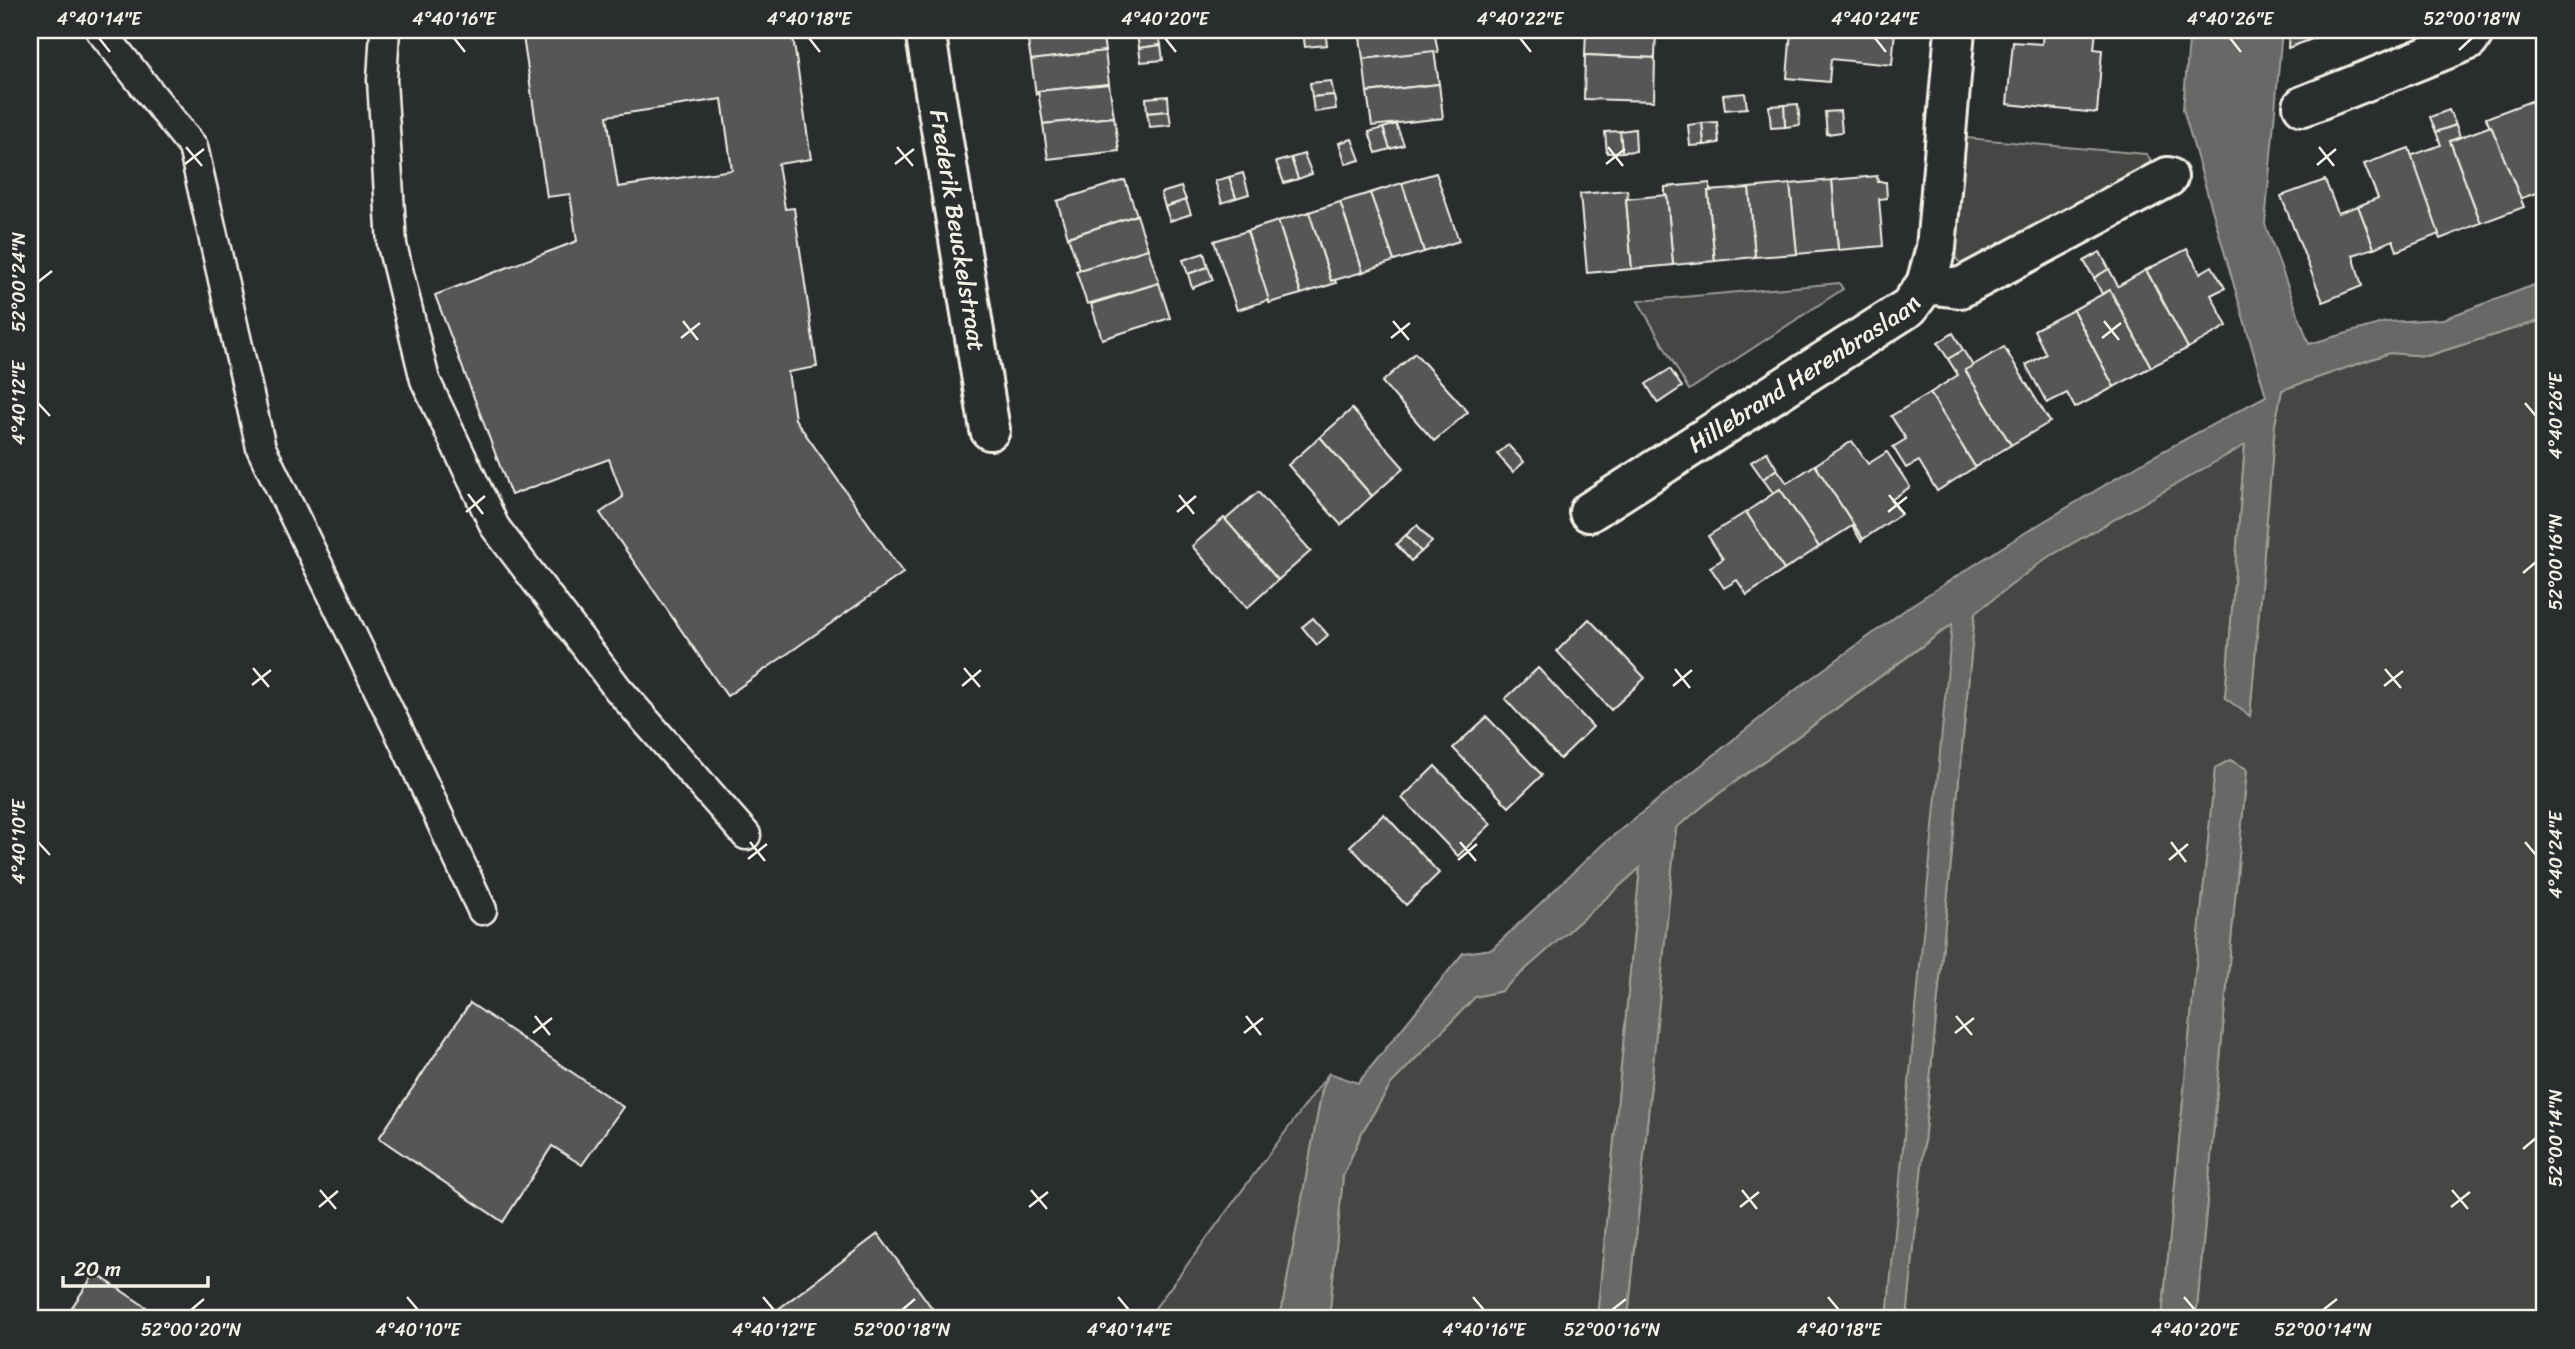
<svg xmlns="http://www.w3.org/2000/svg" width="2575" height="1349" viewBox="0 0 2575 1349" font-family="Sriracha,sans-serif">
	<rect width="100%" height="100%" fill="#2a2d2e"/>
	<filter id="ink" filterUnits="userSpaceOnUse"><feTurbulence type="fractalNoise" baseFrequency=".0143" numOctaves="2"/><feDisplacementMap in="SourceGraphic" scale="14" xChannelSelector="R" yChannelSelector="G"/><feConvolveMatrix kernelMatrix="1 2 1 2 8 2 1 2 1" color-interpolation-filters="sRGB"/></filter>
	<g filter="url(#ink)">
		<g fill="#444645" stroke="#9c9c96" stroke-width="2">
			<path d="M1966,138L2146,154L2151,160L2149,164L1965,264H1961L1955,257Z"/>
			<path d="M1839,283L1843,289L1689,390L1638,301Z"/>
			<path d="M2545,319V1319H2196L2247,769L2230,760L2215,769L2162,1319H1907L1975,613L2045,559L2245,444L2225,697L2250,716L2275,424L2282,390L2389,353L2427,356Z"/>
			<path d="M1953,624L1887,1319H1628L1676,828L1713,798Z"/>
			<path d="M1640,868L1597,1319H1329L1343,1176L1362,1132L1391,1084L1475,997L1501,991Z"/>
			<path d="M1329,1073L1322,1090L1280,1319H1147Z"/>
		</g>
		<g fill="#676866" stroke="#9f9f9a" stroke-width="2">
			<path d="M2190,30H2282L2265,224L2309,344L2386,322L2443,319L2545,281V319L2427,356L2389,353L2282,390L2275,424L2250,716L2225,698L2245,445L2045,559L1975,613L1907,1319H1887L1952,624L1713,798L1676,828L1628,1319H1597L1640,868L1501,991L1475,997L1391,1084L1362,1132L1343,1176L1329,1319H1280L1322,1090L1329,1073L1358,1083L1463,953L1492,949L1604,843L1794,691L1913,604L2023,534L2150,458L2266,396L2183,109Z"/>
			<path d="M2230,760L2247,769L2196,1319H2162L2215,768Z"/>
		</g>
		<g fill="#555756" stroke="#f4f1e8" stroke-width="2" fill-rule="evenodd">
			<path d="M522,30H792L811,159L778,164L785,209L794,208L817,367L788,372L795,419L903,573L727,696L600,513L623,497L609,459L511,495L435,295L577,241L570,194L547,197ZM722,99L732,170L618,187L607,116Z"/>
			<path d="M1026,30H1102L1105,51L1031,60Z"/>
			<path d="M1325,30L1327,45L1305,47L1303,32Z"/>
			<path d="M1359,30H1434L1438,52L1363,59Z"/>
			<path d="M1586,30H1656L1655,58L1585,55Z"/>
			<path d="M1791,30H1895L1892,65L1831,59L1829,82L1787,78Z"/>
			<path d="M2043,30H2096L2094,49L2102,50L2097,113L2007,104L2013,42L2042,44Z"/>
			<path d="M2289,30H2331V32L2288,48Z"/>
			<path d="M1158,31L1161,45L1139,48L1137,33Z"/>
			<path d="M1161,45L1163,60L1141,62L1139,48Z"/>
			<path d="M1105,51L1109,84L1038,91L1039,94H1036L1031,60Z"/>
			<path d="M1434,51L1439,84L1367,92L1363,59Z"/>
			<path d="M1585,55L1655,58L1654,101L1584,99Z"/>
			<path d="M1331,81L1334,95L1312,97L1310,83Z"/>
			<path d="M1109,84L1114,117L1043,124L1038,91Z"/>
			<path d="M1439,84L1443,118L1372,126L1367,92Z"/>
			<path d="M1745,93L1747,108L1725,110L1723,95Z"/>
			<path d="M1334,95L1336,109L1314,112L1312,97Z"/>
			<path d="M1168,96L1169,111L1147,113L1146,98Z"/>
			<path d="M2531,101L2544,135H2545V190L2519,199L2486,118Z"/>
			<path d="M1798,104L1800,125L1785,127L1784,105Z"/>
			<path d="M1784,105L1785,127L1771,128L1769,106Z"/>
			<path d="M2449,110L2456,125L2436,132L2430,117Z"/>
			<path d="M1169,111L1171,125L1150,127L1147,113Z"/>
			<path d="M1840,111L1842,132L1827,134L1825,112Z"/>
			<path d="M1114,117L1119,151L1048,159L1043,124Z"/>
			<path d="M1717,122L1719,143L1704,145L1702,123Z"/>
			<path d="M1702,123L1704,145L1690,146L1688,125Z"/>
			<path d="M1396,124L1404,145L1390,149L1383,128Z"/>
			<path d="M2456,125L2460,137L2450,141L2481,223L2440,239L2410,156L2441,145L2436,132Z"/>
			<path d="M2491,126L2524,207L2481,223L2450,141Z"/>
			<path d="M1383,128L1390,149L1376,153L1369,132Z"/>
			<path d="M1635,129L1636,151L1622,152L1620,131Z"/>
			<path d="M1620,131L1622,152L1607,153L1605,132Z"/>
			<path d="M1352,139L1360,160L1346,164L1339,143Z"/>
			<path d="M2409,148L2439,234L2397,251L2393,240L2374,248L2358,206L2378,198L2364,164Z"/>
			<path d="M1304,154L1312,174L1298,179L1291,158Z"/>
			<path d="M1291,158L1298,179L1284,183L1276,162Z"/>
			<path d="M1243,173L1249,194L1236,198L1229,177Z"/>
			<path d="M1436,173L1459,241L1424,252L1402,183Z"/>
			<path d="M1877,176L1878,182H1886L1887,198L1879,199L1883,246L1838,250L1832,180Z"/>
			<path d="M1229,177L1236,198L1222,203L1215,181Z"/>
			<path d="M1125,180L1137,215L1068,237L1057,201Z"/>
			<path d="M1832,180L1838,250L1797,254L1790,184Z"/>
			<path d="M2325,180L2338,213L2358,206L2374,248L2353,255L2362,286L2323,302L2281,196Z"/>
			<path d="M1402,183L1424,252L1394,261L1370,193Z"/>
			<path d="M1710,183V191H1708L1715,261L1673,265L1667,195H1665V187Z"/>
			<path d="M1790,184L1797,254L1755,257L1749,188Z"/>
			<path d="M1181,187L1186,200L1165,207L1161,193Z"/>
			<path d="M1749,188L1755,257L1715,261L1708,191Z"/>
			<path d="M1627,190L1628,199H1626L1632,269L1587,273L1580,194Z"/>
			<path d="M1370,193L1394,261L1363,272L1340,202Z"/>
			<path d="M1667,195L1673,265L1632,269L1626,199Z"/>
			<path d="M1186,200L1191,214L1170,221L1165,207Z"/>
			<path d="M1340,202L1363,272L1331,281L1309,212Z"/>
			<path d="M1309,212L1331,281L1335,280L1336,283L1301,294L1278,221Z"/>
			<path d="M1137,215L1148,249L1080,270L1068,237Z"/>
			<path d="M1278,221L1301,294L1269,303L1247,231Z"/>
			<path d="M1247,231L1269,300L1237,310L1214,241Z"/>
			<path d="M1148,249L1159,283L1087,304L1076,271Z"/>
			<path d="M2187,249L2200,273L2212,266L2225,288L2211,295L2227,326L2188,348L2146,270Z"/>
			<path d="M2100,252L2109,269L2094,278L2084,261Z"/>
			<path d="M1204,253L1208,267L1188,274L1183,260Z"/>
			<path d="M1208,267L1213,280L1192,288L1188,274Z"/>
			<path d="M2109,269L2118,286L2146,270L2188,348L2151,367L2110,290L2102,294L2094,278Z"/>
			<path d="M1159,283L1170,318L1102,339L1091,304Z"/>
			<path d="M2110,290L2151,367L2114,387L2073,310Z"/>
			<path d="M2073,310L2114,387L2075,408L2067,393L2047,403L2026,365L2046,354L2034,330Z"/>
			<path d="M1953,333L1963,350L1948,359L1938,343Z"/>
			<path d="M2004,347L2050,422L2011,445L1965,370Z"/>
			<path d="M1963,350L1973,366L1965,370L2011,445L1975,467L1930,393L1958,375L1948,359Z"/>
			<path d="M1415,353L1468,412L1434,441L1382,382Z"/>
			<path d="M1670,369L1682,387L1658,403L1646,384Z"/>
			<path d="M1930,393L1975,467L1937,491L1919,461L1906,468L1893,447L1906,439L1891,416Z"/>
			<path d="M1352,409L1404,468L1372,496L1320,437Z"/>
			<path d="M1320,437L1372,496L1341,525L1288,465Z"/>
			<path d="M1852,441L1868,464L1887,452L1910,487L1891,500L1901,514L1863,539L1815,465Z"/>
			<path d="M1508,445L1524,462L1513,472L1497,454Z"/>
			<path d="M1767,452L1777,469L1763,479L1751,462Z"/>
			<path d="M1815,465L1863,539L1861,541L1852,526L1819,547L1780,489L1773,493L1763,479L1777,469L1787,483Z"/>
			<path d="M1780,489L1819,547L1784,570L1746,512Z"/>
			<path d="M1258,492L1311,551L1278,580L1225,520Z"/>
			<path d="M1746,512L1784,570L1747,595L1737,580L1724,588L1710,567L1723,559L1708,536Z"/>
			<path d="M1224,518L1278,580L1247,608L1192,546Z"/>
			<path d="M1417,525L1432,542L1421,552L1406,535Z"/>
			<path d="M1406,535L1421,552L1411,561L1396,544Z"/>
			<path d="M1313,618L1328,635L1317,645L1302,627Z"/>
			<path d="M1589,619L1645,678L1611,710L1557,651Z"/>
			<path d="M1538,668L1593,727L1560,759L1505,699Z"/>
			<path d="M1487,717L1542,775L1509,807L1453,748Z"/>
			<path d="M1435,766L1491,824L1458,856L1402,798Z"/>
			<path d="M1384,814L1439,873L1406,905L1350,846Z"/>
			<path d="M470,1003L623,1107L582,1165L552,1146L503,1222L379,1138Z"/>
			<path d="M878,1234L940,1319H765Z"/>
			<path d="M95,1273L164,1319H64Z"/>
		</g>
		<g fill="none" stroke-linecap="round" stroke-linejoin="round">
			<defs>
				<g id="lane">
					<path d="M100,30L193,147L261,448L408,750L482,910"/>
					<path d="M385,30L382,80L392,245L425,380L495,527L618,689L746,835"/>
				</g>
				<g id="street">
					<path id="s1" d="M925,30L990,430"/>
					<path d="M2303,106L2469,40L2475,30"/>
					<path d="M1926,284L1936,248L1955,30"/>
					<path id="s2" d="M1589,512L1909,307L1926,284L1960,288L2168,177"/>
				</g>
			</defs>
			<use href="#lane" stroke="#f4f1e8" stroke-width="33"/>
			<use href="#street" stroke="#f4f1e8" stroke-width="44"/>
			<use href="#lane" stroke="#2a2d2e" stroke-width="28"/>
			<use href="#street" stroke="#2a2d2e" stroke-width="38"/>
		</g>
	</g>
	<path fill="none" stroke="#f4f1e8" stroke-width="2.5" d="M99,38L110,52M454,38L465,52M809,38L820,52M1165,38L1176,52M1520,38L1531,52M1875,38L1886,52M2230,38L2241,52M2459,50L2472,38M186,147L202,166M897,147L913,166M1608,147L1623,166M2319,147L2334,166M185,164L204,149M895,164L914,149M1606,164L1625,149M2317,165L2336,149M38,282L52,271M683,321L698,340M1393,321L1409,340M2104,321L2119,340M681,338L700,323M1391,338L1410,323M2102,338L2121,323M38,403L50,416M2525,403L2536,416M468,494L483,514M1179,495L1194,514M1889,495L1905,514M466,512L485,496M1177,512L1196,496M1888,512L1907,497M2523,573L2536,562M253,668L269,687M964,668L980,687M1675,669L1690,688M2385,669L2401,688M252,685L271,670M962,686L981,670M1673,686L1692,670M2384,686L2403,671M38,842L50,855M750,842L765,861M1460,842L1476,861M2171,842L2186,862M2525,842L2536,855M748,859L767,844M1458,860L1477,844M2169,860L2188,844M535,1016L550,1035M1246,1016L1261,1035M1956,1016L1972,1035M533,1033L552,1018M1244,1033L1263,1018M1955,1033L1974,1018M2523,1149L2536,1138M320,1190L336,1209M1031,1190L1047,1209M1742,1190L1757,1209M2452,1190L2468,1209M319,1207L338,1191M1029,1207L1048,1192M1740,1207L1759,1192M2451,1207L2470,1192M407,1297L418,1310M763,1297L774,1310M1118,1297L1129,1310M1473,1297L1484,1310M1828,1297L1839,1310M2184,1297L2195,1310M191,1310L204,1299M902,1310L915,1299M1612,1310L1626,1299M2323,1310L2337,1299"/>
	<g text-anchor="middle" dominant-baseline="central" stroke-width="6" stroke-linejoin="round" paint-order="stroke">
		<g font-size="24" fill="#f4f1e8" stroke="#2a2d2e">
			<text stroke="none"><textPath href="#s1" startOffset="203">Frederik Beuckelstraat</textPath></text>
			<text stroke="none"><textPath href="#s2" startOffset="256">Hillebrand Herenbraslaan</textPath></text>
		</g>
	</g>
	<rect width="2575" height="1349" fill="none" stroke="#2a2d2e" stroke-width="77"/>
	<path d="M63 1276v10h145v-10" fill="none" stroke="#f4f1e8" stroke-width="3.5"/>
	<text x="74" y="1276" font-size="21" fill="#f4f1e8" stroke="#2a2d2e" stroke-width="5" paint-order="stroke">20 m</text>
	<rect x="38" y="38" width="2498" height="1272" fill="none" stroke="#f4f1e8" stroke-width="2.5"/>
	<g font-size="18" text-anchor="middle" fill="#f4f1e8">
		<text x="99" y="25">4°40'14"E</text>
		<text x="454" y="25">4°40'16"E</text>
		<text x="809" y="25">4°40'18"E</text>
		<text x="1165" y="25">4°40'20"E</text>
		<text x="1520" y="25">4°40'22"E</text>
		<text x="1875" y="25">4°40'24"E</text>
		<text x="2230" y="25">4°40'26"E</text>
		<text x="2472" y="25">52°00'18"N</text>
		<text transform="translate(19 282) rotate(-90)" y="6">52°00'24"N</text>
		<text transform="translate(19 403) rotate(-90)" y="6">4°40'12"E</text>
		<text transform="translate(2556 416) rotate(-90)" y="6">4°40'26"E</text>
		<text transform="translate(2556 562) rotate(-90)" y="6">52°00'16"N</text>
		<text transform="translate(19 842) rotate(-90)" y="6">4°40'10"E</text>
		<text transform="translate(2556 855) rotate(-90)" y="6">4°40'24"E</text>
		<text transform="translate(2556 1138) rotate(-90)" y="6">52°00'14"N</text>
		<text x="191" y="1336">52°00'20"N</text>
		<text x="418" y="1336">4°40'10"E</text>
		<text x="774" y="1336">4°40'12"E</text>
		<text x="902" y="1336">52°00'18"N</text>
		<text x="1129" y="1336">4°40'14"E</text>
		<text x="1484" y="1336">4°40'16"E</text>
		<text x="1612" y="1336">52°00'16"N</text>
		<text x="1839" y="1336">4°40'18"E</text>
		<text x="2195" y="1336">4°40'20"E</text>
		<text x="2323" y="1336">52°00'14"N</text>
	</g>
</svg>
